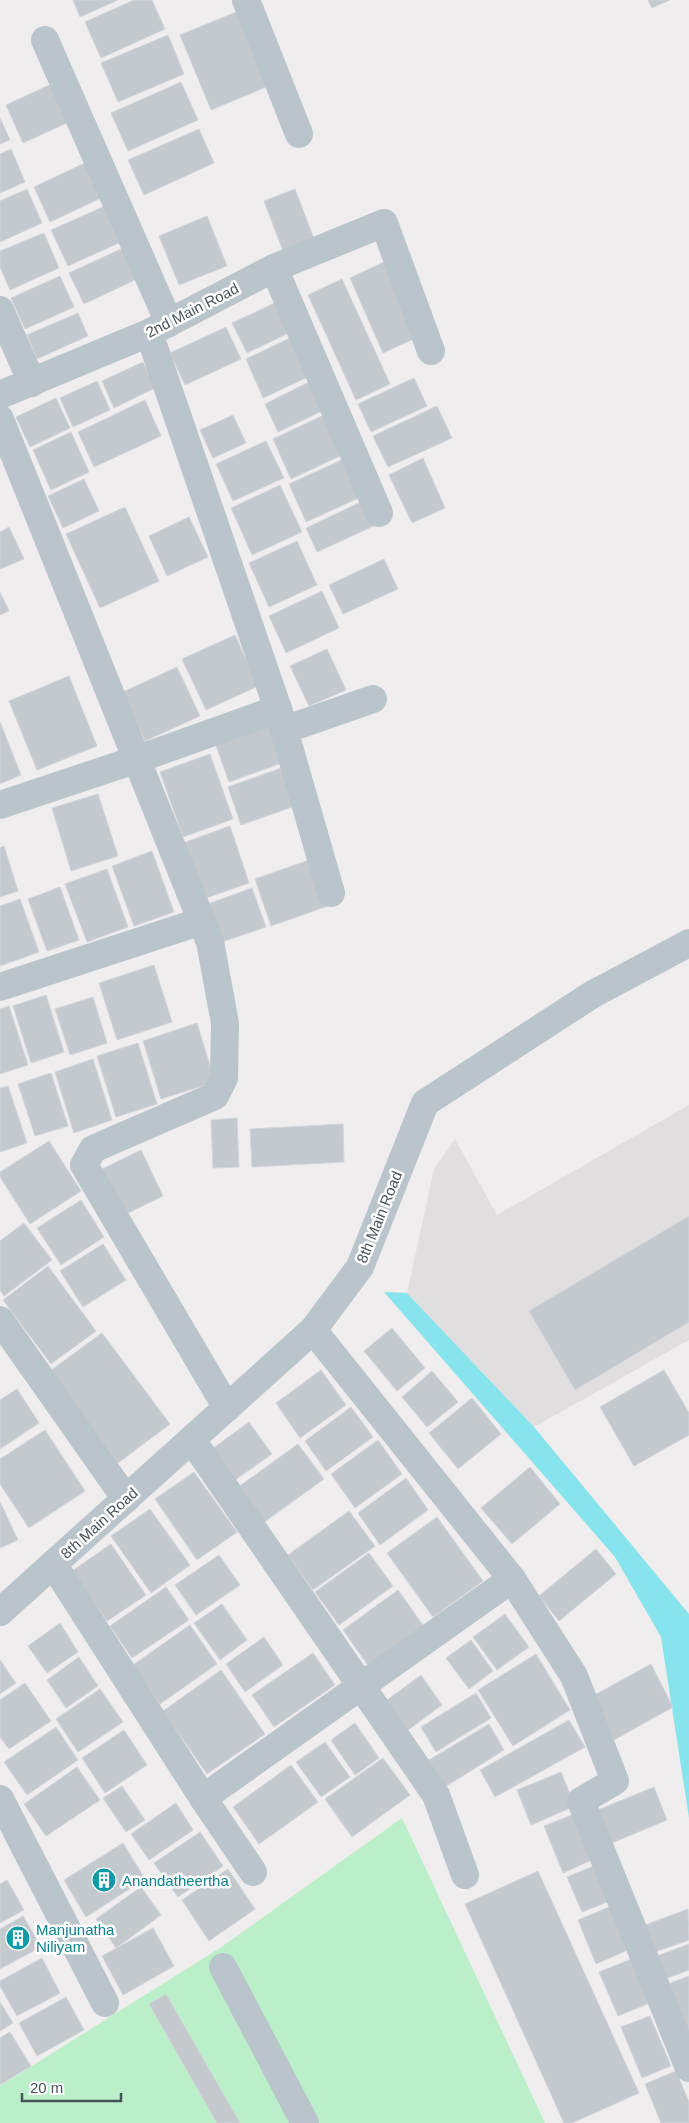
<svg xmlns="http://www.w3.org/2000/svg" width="689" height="2123" viewBox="0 0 689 2123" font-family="Helvetica,sans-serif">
	<rect width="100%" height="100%" fill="#f0edee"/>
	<path fill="#e1dee0" d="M689,1105V1340L534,1427L407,1293L434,1169L455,1139L497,1215Z"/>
	<path fill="#baefc9" d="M402,1818L545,2123H0V2086L223,1946Z"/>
	<path fill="#87e4ed" d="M384,1292L407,1293L534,1427L689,1614V1818L661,1637L615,1557Z"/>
	<g fill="#c4c9cd" stroke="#d1d5d9">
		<path d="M73,0H118L80,17Z"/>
		<path d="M134,0H152L165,29L101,58L85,22Z"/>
		<path d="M648,0H670L652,8Z"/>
		<path d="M241,10L271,85L211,110L180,35Z"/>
		<path d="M168,35L184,74L118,102L101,63Z"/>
		<path d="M181,82L198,120L128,151L111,113Z"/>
		<path d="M54,83L71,121L23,143L6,105Z"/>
		<path d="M0,118L10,140L0,144Z"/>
		<path d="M199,129L214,163L144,195L128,160Z"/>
		<path d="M11,149L25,182L0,193V154Z"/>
		<path d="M85,163L101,198L50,222L34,187Z"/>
		<path d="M27,189L42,223L0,242V201Z"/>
		<path d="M295,189L314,239L283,251L264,201Z"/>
		<path d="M103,207L119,243L68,266L51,230Z"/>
		<path d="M207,216L227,266L179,285L159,236Z"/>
		<path d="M44,233L59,268L10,290L0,267V251Z"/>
		<path d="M123,248L137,279L84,304L69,273Z"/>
		<path d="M384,262L418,337L383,353L350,278Z"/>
		<path d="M60,276L74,307L25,329L11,298Z"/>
		<path d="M342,279L390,384L356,400L308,295Z"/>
		<path d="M279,301L293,331L247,353L232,323Z"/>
		<path d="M78,313L88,336L37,359L27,335Z"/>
		<path d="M226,327L241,359L185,385L170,353Z"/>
		<path d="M292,337L310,376L263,398L246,359Z"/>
		<path d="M143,362L155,388L114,408L102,381Z"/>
		<path d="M414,378L427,406L371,432L358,404Z"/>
		<path d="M97,381L110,410L73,427L60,398Z"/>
		<path d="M309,382L322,411L278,432L265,404Z"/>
		<path d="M56,398L70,428L30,447L16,417Z"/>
		<path d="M145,400L161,436L94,467L78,432Z"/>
		<path d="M437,406L452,438L388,467L373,436Z"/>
		<path d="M233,415L246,443L213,458L200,430Z"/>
		<path d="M324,415L342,455L291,479L273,439Z"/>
		<path d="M71,432L89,472L51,490L33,450Z"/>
		<path d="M266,441L284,478L233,501L216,464Z"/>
		<path d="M346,458L363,496L306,522L289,484Z"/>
		<path d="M423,458L445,508L412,523L389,475Z"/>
		<path d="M84,479L99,511L63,528L48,496Z"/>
		<path d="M280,485L302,532L252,555L231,508Z"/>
		<path d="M365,500L376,525L317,552L306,528Z"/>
		<path d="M125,507L159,581L100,608L66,534Z"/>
		<path d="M189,517L208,557L167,576L149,536Z"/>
		<path d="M9,527L24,559L0,569V532Z"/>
		<path d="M297,541L317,585L269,607L249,563Z"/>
		<path d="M384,559L398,589L343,614L329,585Z"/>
		<path d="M322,591L339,628L286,653L269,616Z"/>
		<path d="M0,592L9,611L0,615Z"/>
		<path d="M235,635L258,686L206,710L182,659Z"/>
		<path d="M327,649L346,690L309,706L290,666Z"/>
		<path d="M177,667L200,716L145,741L123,692Z"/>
		<path d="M69,676L97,746L37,770L9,701Z"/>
		<path d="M0,722L21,775L0,784Z"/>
		<path d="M268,724L282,763L229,782L215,743Z"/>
		<path d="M210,754L233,819L183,837L160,772Z"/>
		<path d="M281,768L295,806L241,825L228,787Z"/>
		<path d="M98,794L118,856L71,871L52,808Z"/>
		<path d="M230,826L249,883L203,899L183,843Z"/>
		<path d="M4,846L18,891L0,897V848Z"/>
		<path d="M152,851L174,912L134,926L112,866Z"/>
		<path d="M312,859L328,906L271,926L255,879Z"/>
		<path d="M107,869L128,927L87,942L65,884Z"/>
		<path d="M60,887L79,940L47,951L28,899Z"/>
		<path d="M252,888L266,927L219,943L205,905Z"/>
		<path d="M20,899L39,952L0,966V906Z"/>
		<path d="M154,965L172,1022L117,1040L99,983Z"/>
		<path d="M46,995L64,1052L31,1063L13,1006Z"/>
		<path d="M93,997L107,1043L70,1055L55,1009Z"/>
		<path d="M9,1006L28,1065L0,1074V1009Z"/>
		<path d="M197,1023L215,1082L161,1099L143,1041Z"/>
		<path d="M138,1043L157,1104L116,1117L97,1056Z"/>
		<path d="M93,1059L112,1120L74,1133L55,1072Z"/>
		<path d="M51,1073L68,1126L35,1136L18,1084Z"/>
		<path d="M8,1086L27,1143L0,1152V1088Z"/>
		<path d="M237,1118L239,1167L213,1168L211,1120Z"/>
		<path d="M343,1124L344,1162L252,1167L250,1129Z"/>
		<path d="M49,1141L81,1191L30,1224L0,1177V1172Z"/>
		<path d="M141,1150L163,1196L124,1215L102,1169Z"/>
		<path d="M81,1200L104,1237L61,1265L37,1228Z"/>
		<path d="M689,1216V1322L575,1390L529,1311Z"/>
		<path d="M24,1223L52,1260L4,1296L0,1290V1241Z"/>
		<path d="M103,1244L126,1280L83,1307L60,1271Z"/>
		<path d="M48,1266L96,1331L51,1364L3,1300Z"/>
		<path d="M392,1328L425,1368L397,1391L364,1351Z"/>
		<path d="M102,1333L170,1424L118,1463L50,1371Z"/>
		<path d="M321,1370L346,1405L300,1438L276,1403Z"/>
		<path d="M664,1370L689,1413V1435L634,1466L600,1407Z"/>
		<path d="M432,1371L458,1402L427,1427L402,1397Z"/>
		<path d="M17,1389L39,1423L0,1449V1400Z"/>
		<path d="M472,1398L501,1434L458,1469L429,1433Z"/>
		<path d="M351,1407L373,1437L326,1471L305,1441Z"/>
		<path d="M249,1422L272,1454L235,1480L212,1449Z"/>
		<path d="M45,1430L85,1491L29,1528L0,1484V1459Z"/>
		<path d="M378,1440L402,1474L355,1508L331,1474Z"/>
		<path d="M298,1444L324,1479L263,1523L237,1488Z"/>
		<path d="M530,1467L560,1504L512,1544L481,1508Z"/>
		<path d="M194,1472L237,1532L197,1560L155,1499Z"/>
		<path d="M406,1478L428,1510L380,1545L358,1513Z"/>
		<path d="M0,1502L18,1540L0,1548Z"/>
		<path d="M150,1509L190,1565L151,1593L111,1536Z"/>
		<path d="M349,1511L375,1546L313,1590L288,1555Z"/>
		<path d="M437,1517L483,1581L433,1617L387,1553Z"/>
		<path d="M111,1544L146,1595L107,1621L72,1571Z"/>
		<path d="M596,1549L616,1574L559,1621L539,1596Z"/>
		<path d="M369,1553L393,1586L339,1625L315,1592Z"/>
		<path d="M219,1555L240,1585L196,1615L175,1585Z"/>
		<path d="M166,1587L189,1620L132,1658L110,1626Z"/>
		<path d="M398,1590L425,1628L370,1668L343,1630Z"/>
		<path d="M222,1604L247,1640L220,1660L194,1623Z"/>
		<path d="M505,1614L529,1647L497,1670L473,1637Z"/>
		<path d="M60,1623L78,1652L47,1673L28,1646Z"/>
		<path d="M190,1625L217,1664L160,1704L133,1665Z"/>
		<path d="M264,1637L283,1665L245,1692L226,1664Z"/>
		<path d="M471,1640L493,1671L469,1689L446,1658Z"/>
		<path d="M313,1653L335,1685L274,1727L252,1695Z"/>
		<path d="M536,1654L570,1710L513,1746L478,1690Z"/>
		<path d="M79,1657L98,1686L66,1708L47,1680Z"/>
		<path d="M0,1660L16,1683L0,1694Z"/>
		<path d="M651,1664L673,1707L614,1740L591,1697Z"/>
		<path d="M221,1670L265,1734L207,1774L163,1711Z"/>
		<path d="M421,1675L442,1705L408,1730L387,1700Z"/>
		<path d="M25,1683L51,1721L9,1749L0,1737V1700Z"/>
		<path d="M100,1689L123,1722L78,1752L56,1719Z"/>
		<path d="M476,1693L491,1718L436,1752L421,1727Z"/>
		<path d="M569,1720L585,1747L495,1797L480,1770Z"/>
		<path d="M355,1723L379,1758L355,1775L331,1740Z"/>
		<path d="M489,1724L504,1750L445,1787L429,1760Z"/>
		<path d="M56,1727L78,1760L27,1795L4,1762Z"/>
		<path d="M124,1730L147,1765L105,1793L82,1758Z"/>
		<path d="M325,1742L350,1777L321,1797L296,1762Z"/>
		<path d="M383,1758L410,1795L352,1837L325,1799Z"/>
		<path d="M291,1765L318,1802L259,1844L233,1807Z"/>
		<path d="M77,1767L100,1800L46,1836L24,1804Z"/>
		<path d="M561,1772L575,1806L531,1825L517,1790Z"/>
		<path d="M122,1786L145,1820L126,1832L103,1798Z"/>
		<path d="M654,1787L667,1820L607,1845L593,1812Z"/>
		<path d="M176,1803L193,1830L149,1860L131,1834Z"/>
		<path d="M577,1813L596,1858L563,1873L544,1826Z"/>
		<path d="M200,1832L223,1866L178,1897L154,1863Z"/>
		<path d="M123,1843L145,1879L86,1917L64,1880Z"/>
		<path d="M596,1865L610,1901L582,1912L567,1877Z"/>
		<path d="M228,1869L255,1909L209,1941L182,1900Z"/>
		<path d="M538,1871L639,2093L572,2123H564L465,1904Z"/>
		<path d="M7,1880L24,1910L0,1923V1884Z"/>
		<path d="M141,1887L161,1915L116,1948L96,1919Z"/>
		<path d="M614,1905L632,1948L596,1964L578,1920Z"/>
		<path d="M688,1909L689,1940L655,1952L645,1925Z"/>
		<path d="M23,1916L41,1947L0,1969V1929Z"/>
		<path d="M153,1928L174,1966L123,1995L102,1956Z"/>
		<path d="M689,1944V1970L665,1979L657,1956Z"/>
		<path d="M42,1958L60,1993L17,2016L0,1986V1981Z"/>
		<path d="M634,1958L652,2002L618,2016L599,1972Z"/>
		<path d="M689,1976V2038L665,1985Z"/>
		<path d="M166,1994L240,2123H217L149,2004Z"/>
		<path d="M66,1997L84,2030L37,2056L19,2023Z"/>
		<path d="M0,2002L13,2023L0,2031Z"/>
		<path d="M650,2016L671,2066L642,2078L621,2027Z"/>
		<path d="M10,2032L31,2066L0,2085V2038Z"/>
		<path d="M676,2071L689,2102V2123H661L645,2084Z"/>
	</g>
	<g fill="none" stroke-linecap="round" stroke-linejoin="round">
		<g stroke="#b9c4cb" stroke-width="28">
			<path d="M246,0L299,134"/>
			<path d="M45,40L169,323"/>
			<path d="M274,268L379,513"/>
			<path d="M0,310L32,383"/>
			<path d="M0,395L149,333L274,268L384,223L431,351"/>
			<path d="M0,419L210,942L225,1023L224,1078L215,1096L93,1149L84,1165L227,1408"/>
			<path d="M278,709L331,893"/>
			<path d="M284,730L373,699"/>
			<path d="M0,805L138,759L278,709L149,333"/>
			<path d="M0,987L202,921"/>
			<path d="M0,1320L126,1499"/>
			<path d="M313,1330L512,1579L574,1676L615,1781L581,1801L689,2068"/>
			<path d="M192,1440L436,1795L465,1875"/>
			<path d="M53,1564L203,1798L253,1872"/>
			<path d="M0,1612L313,1330L360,1267L425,1103L593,994L689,943"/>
			<path d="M203,1798L512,1579"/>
			<path d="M0,1799L105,2003"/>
			<path d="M223,1967L305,2123"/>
		</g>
	</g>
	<defs>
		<symbol id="building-disc" viewBox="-11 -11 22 22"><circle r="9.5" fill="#0f9aa8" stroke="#fff"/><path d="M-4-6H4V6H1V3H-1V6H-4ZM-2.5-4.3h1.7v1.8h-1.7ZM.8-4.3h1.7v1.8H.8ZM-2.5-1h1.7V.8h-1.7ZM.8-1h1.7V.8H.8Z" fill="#fff"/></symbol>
	</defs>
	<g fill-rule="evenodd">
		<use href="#building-disc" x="90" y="1866" width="28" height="28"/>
		<use href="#building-disc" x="4" y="1924" width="28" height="28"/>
	</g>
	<g text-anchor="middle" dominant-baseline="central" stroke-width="5" stroke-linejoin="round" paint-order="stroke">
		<g font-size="15" fill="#45535b" stroke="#fff">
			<text transform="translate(192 310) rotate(-27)">2nd Main Road</text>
			<text transform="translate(379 1217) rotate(-68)">8th Main Road</text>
			<text transform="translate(99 1523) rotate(-42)">8th Main Road</text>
		</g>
		<g font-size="15" fill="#0d838f" stroke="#fff" text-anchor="start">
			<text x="122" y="1880">Anandatheertha</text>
			<text x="36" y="1929">Manjunatha<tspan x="36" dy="17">Niliyam</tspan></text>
		</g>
	</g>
	<path d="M22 2093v8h99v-8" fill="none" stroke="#45535b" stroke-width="2.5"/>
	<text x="30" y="2093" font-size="15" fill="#45535b" stroke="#ffffff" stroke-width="4" paint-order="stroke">20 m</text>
</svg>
